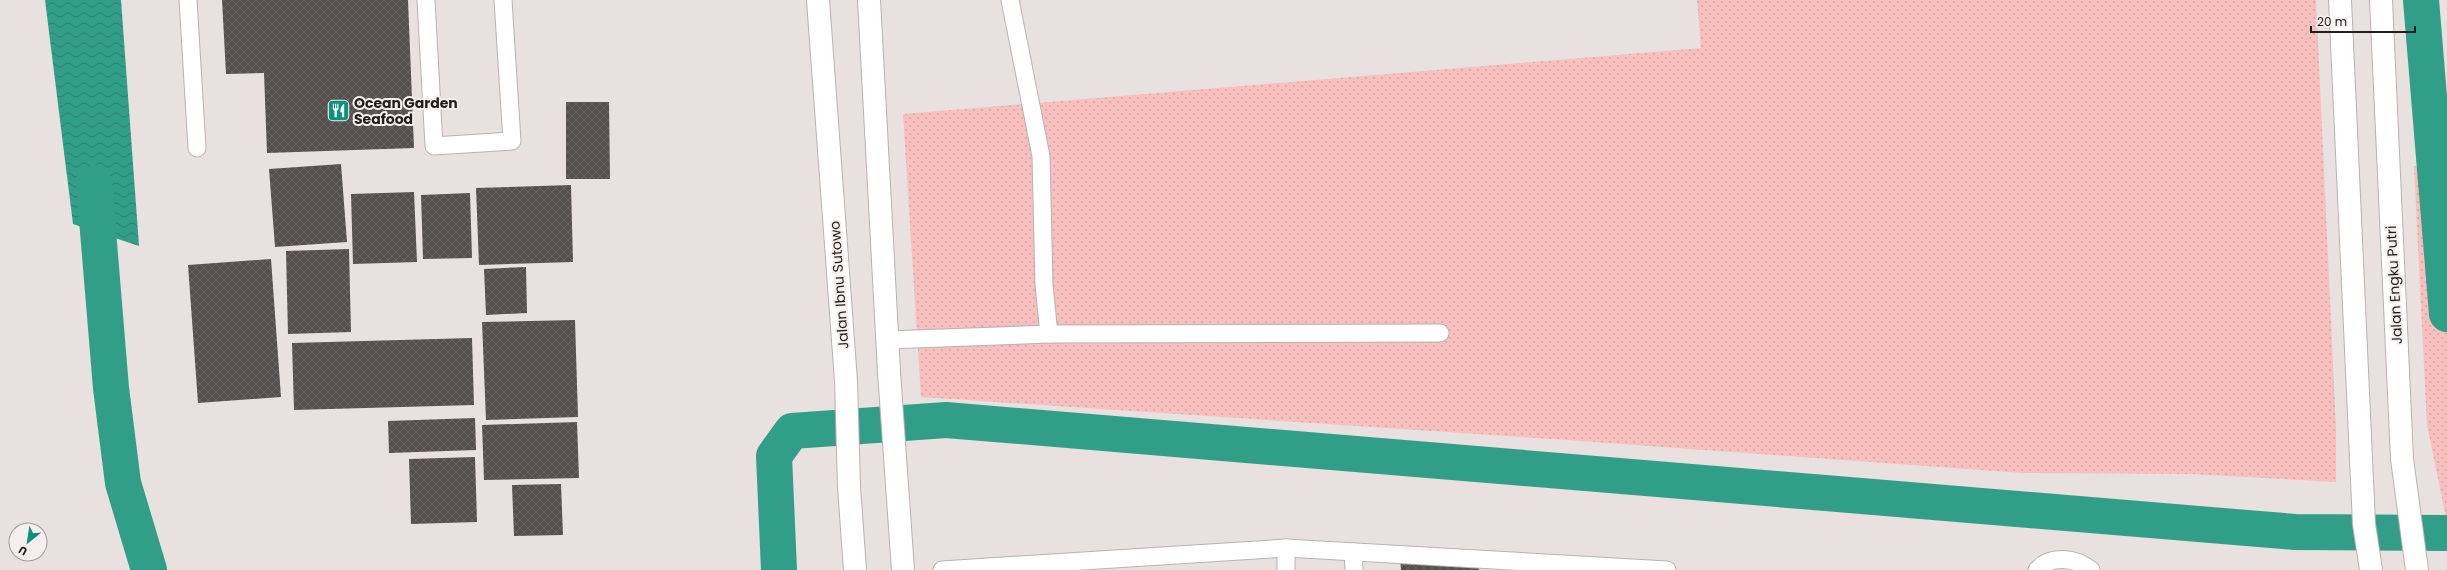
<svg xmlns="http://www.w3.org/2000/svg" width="2447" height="570" viewBox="0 0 2447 570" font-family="Poppins,sans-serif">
	<defs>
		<pattern id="green-dots" width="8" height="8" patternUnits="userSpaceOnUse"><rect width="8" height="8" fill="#f7bfbe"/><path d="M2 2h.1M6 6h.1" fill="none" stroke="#d3a4a3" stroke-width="1.8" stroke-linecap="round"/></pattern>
		<pattern id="water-waves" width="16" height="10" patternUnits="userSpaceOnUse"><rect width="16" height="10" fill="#319f88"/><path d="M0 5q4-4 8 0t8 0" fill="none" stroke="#29816f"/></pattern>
		<pattern id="building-cross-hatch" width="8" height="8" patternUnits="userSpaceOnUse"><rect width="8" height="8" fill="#554f4f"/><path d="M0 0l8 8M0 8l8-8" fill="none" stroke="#6a6565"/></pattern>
	</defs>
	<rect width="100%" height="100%" fill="#e8e1e0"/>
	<g fill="url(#green-dots)">
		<path d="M1697,0H2316L2336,428V482L2191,474L2022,473L1567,440L921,397L903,114L1701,48Z"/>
		<path d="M2447,165V523L2427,425L2414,166Z"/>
	</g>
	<path fill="url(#water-waves)" d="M45,0H121L139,246L73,224Z"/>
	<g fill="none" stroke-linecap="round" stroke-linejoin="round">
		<g stroke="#319f88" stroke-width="36">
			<path d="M2421,0L2447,314"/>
			<path d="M94,183L111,388L123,483L149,570"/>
			<path d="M779,570L774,456L792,431L946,420L2295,532L2447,533"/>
		</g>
	</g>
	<g fill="url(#building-cross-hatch)">
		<path d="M222,0H408L414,148L267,153L264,73L226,74Z"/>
		<path d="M566,102H609L610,179H566Z"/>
		<path d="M341,164L347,242L275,247L269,169Z"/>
		<path d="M571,185L573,262L479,265L476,188Z"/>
		<path d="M414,192L417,262L353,264L351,194Z"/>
		<path d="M470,193L472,258L423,259L421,195Z"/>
		<path d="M349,249L351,332L288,334L286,251Z"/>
		<path d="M271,259L281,397L198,403L188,265Z"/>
		<path d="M526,267L527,313L486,315L484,269Z"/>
		<path d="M575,320L578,417L486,420L482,322Z"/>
		<path d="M472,338L474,405L294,410L292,343Z"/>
		<path d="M475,418L476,450L389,453L388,421Z"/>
		<path d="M577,422L579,478L484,480L482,425Z"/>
		<path d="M475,457L477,522L411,524L409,459Z"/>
		<path d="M561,484L563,535L514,536L512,485Z"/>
		<path d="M1479,554V570H1401L1400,556Z"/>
	</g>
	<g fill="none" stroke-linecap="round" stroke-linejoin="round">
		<defs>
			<g id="service">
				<path d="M188,0L197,148"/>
				<path d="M426,0L434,146L512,141L503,0"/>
				<path d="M1010,0L1041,156L1044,285L1049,334"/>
				<path d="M887,340L1049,334L1440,333"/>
				<path d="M1286,548V570"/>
				<path d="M1353,552L1354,570"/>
				<path d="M942,570L1286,548L1667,570"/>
				<path d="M2037,570C2051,554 2076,558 2091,570"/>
			</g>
			<g id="secondary">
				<path d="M818,0L846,381L849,487L855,570"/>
				<path d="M869,0L889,372L903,570"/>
				<path d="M2340,0L2364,524L2371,570"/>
				<path d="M2381,0L2402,459L2417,570"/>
			</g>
		</defs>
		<use href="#service" stroke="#b9b2b1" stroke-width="19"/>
		<use href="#secondary" stroke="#b9b2b1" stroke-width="24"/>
		<use href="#service" stroke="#fff" stroke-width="17"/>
		<use href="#secondary" stroke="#fff" stroke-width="22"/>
	</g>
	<defs>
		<symbol id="restaurant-square" viewBox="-11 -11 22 22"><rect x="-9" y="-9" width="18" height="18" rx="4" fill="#0d917a" stroke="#f5eeed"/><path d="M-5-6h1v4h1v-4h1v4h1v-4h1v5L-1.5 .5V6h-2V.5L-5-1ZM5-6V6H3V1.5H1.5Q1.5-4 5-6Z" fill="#fff"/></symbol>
	</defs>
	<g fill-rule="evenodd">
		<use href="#restaurant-square" x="326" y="98" width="25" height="25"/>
	</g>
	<g text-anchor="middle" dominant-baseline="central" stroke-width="4" stroke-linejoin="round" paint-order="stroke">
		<g font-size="14" font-weight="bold" fill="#201e1e" stroke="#f5eeed" text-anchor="start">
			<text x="354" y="103">Ocean Garden<tspan x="354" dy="16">Seafood</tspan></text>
		</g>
		<g font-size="14" fill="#201e1e" stroke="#f5eeed">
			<text transform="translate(839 285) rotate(-94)">Jalan Ibnu Sutowo</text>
			<text transform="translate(2394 285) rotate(-93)">Jalan Engku Putri</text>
		</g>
	</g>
	<g transform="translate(28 542) rotate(210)"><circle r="19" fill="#f5eeed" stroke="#a09b9a"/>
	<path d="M0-3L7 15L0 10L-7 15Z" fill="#0d917a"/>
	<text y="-6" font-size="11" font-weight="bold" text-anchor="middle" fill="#201e1e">U</text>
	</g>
	<path d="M2311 26v6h104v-6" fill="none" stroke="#201e1e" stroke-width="2"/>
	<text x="2317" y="26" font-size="12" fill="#201e1e" stroke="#f5eeed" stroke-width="3" paint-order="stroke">20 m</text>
</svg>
